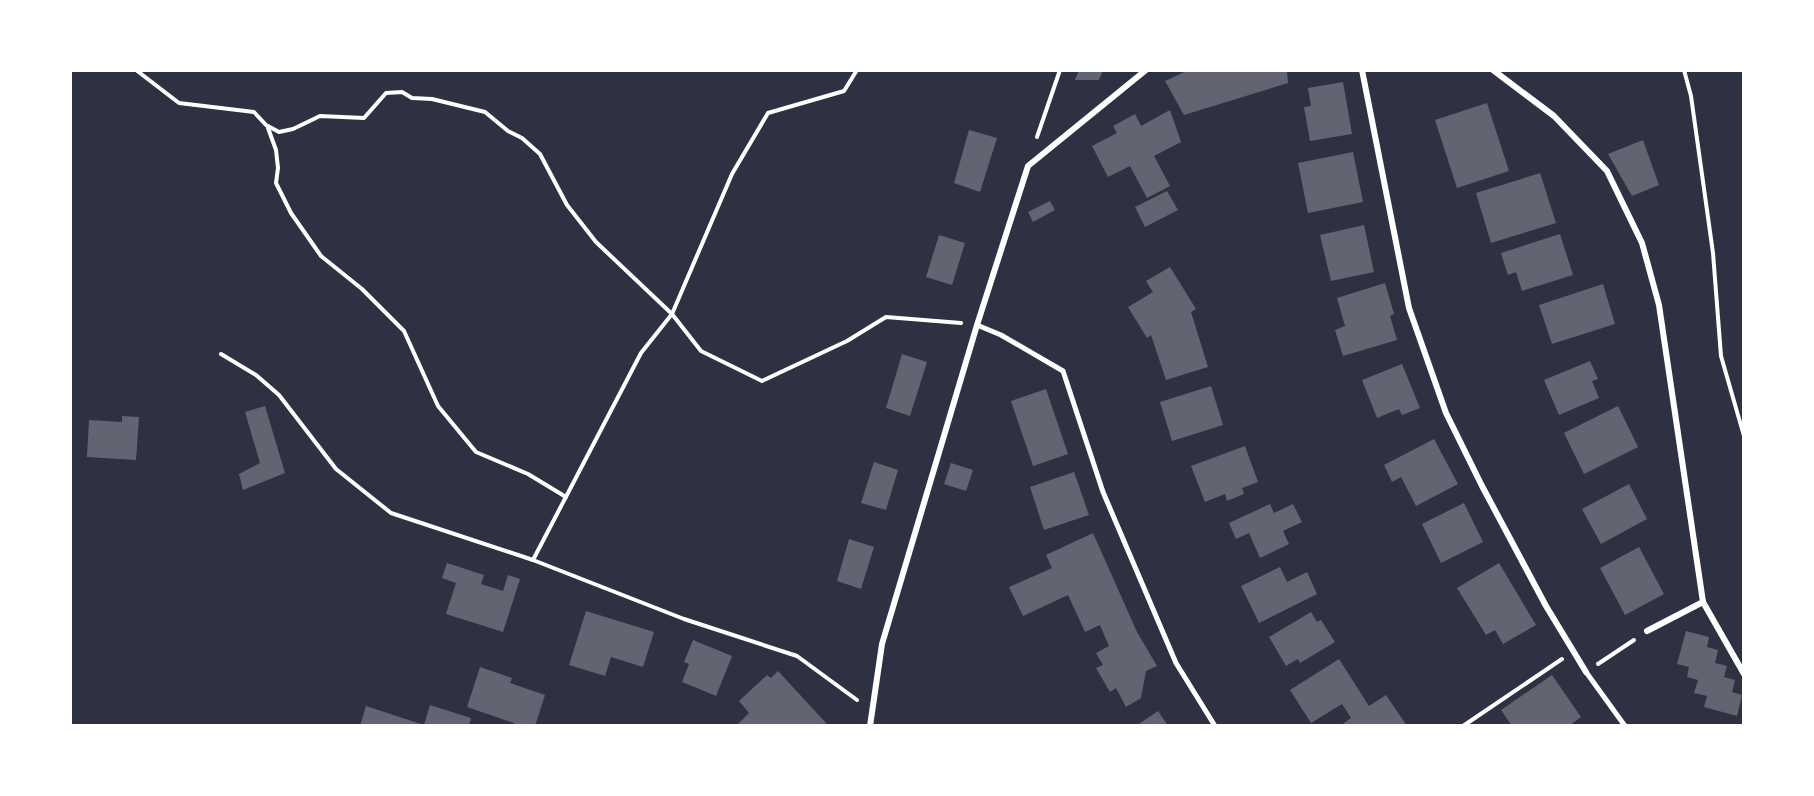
<svg xmlns="http://www.w3.org/2000/svg" width="1814" height="796" viewBox="0 0 1814 796" font-family="Roboto,sans-serif">
	<rect width="100%" height="100%" fill="#2d3142"/>
	<g fill="#626471">
		<path d="M1079,70H1103L1099,80H1075Z"/>
		<path d="M1189,70H1287L1288,83L1184,115L1165,81Z"/>
		<path d="M1343,82L1352,134L1310,141L1304,107L1311,106L1308,88Z"/>
		<path d="M1487,103L1509,171L1457,188L1435,120Z"/>
		<path d="M1170,110L1181,142L1154,156L1170,186L1147,198L1130,166L1108,177L1092,146L1117,133L1113,126L1135,114L1141,126Z"/>
		<path d="M969,130L997,138L980,192L954,183Z"/>
		<path d="M1643,140L1659,185L1632,196L1608,154Z"/>
		<path d="M1353,152L1363,202L1308,213L1298,163Z"/>
		<path d="M1540,173L1556,223L1491,243L1476,193Z"/>
		<path d="M1167,191L1178,210L1145,227L1135,207Z"/>
		<path d="M1050,201L1055,210L1033,222L1028,212Z"/>
		<path d="M1364,225L1374,272L1331,281L1320,235Z"/>
		<path d="M1560,234L1573,275L1522,291L1516,272L1508,275L1501,253Z"/>
		<path d="M939,235L965,243L952,285L926,277Z"/>
		<path d="M1170,267L1196,309L1191,312L1208,367L1166,380L1151,335L1147,338L1128,307L1153,292L1146,281Z"/>
		<path d="M1385,283L1394,314L1390,316L1397,340L1343,356L1335,330L1345,326L1337,298Z"/>
		<path d="M1603,284L1615,324L1552,344L1539,305Z"/>
		<path d="M902,354L927,362L910,416L886,408Z"/>
		<path d="M1590,361L1598,379L1592,381L1599,398L1559,415L1544,380Z"/>
		<path d="M1402,364L1420,408L1402,415L1399,409L1377,418L1362,380Z"/>
		<path d="M1211,386L1223,425L1172,441L1160,402Z"/>
		<path d="M1046,389L1068,454L1033,466L1011,401Z"/>
		<path d="M265,406L285,473L243,490L239,474L260,463L245,412Z"/>
		<path d="M1618,406L1638,447L1584,474L1564,433Z"/>
		<path d="M122,416L139,417L136,460L87,457L89,420L122,422Z"/>
		<path d="M1434,439L1458,484L1416,506L1401,477L1392,482L1384,465Z"/>
		<path d="M1245,446L1258,482L1242,488L1244,494L1227,501L1225,494L1205,502L1191,466Z"/>
		<path d="M874,462L898,470L886,510L861,503Z"/>
		<path d="M951,463L973,470L966,491L944,484Z"/>
		<path d="M1074,472L1089,515L1044,530L1030,487Z"/>
		<path d="M1629,484L1647,519L1601,544L1582,509Z"/>
		<path d="M1464,503L1483,542L1441,563L1422,524Z"/>
		<path d="M1270,504L1274,513L1293,504L1302,522L1283,531L1289,544L1260,558L1249,533L1236,539L1229,523Z"/>
		<path d="M1093,533L1137,632L1157,666L1146,671L1141,698L1126,707L1116,688L1110,692L1096,668L1103,665L1096,653L1109,646L1100,625L1085,632L1068,595L1023,616L1009,587L1052,568L1046,555Z"/>
		<path d="M849,539L874,547L861,589L837,581Z"/>
		<path d="M1639,547L1664,594L1625,615L1600,568Z"/>
		<path d="M447,563L484,575L481,584L503,591L508,575L520,579L503,632L446,614L456,583L442,578Z"/>
		<path d="M1499,563L1536,625L1503,644L1495,630L1486,635L1457,588Z"/>
		<path d="M1280,567L1287,582L1307,572L1317,594L1259,623L1241,586Z"/>
		<path d="M586,611L654,632L643,667L611,657L605,676L569,665Z"/>
		<path d="M1311,612L1317,622L1321,620L1335,642L1300,663L1298,659L1286,666L1269,637Z"/>
		<path d="M1686,631L1709,637L1707,647L1718,650L1715,663L1727,666L1724,677L1735,680L1732,692L1742,695L1737,716L1704,707L1707,696L1694,693L1698,680L1687,677L1689,667L1677,664Z"/>
		<path d="M693,640L732,656L716,696L682,682L689,664L684,662Z"/>
		<path d="M1339,659L1369,706L1386,695L1407,726H1340L1351,718L1342,704L1311,723L1290,690Z"/>
		<path d="M480,667L512,678L510,683L545,695L535,726H513L514,723L467,707Z"/>
		<path d="M778,671L826,723L827,726H736L749,713L739,701L767,675L771,678Z"/>
		<path d="M1552,675L1581,717L1569,726H1512L1501,710Z"/>
		<path d="M430,705L471,718L469,726H360L366,706L424,725Z"/>
		<path d="M1158,711L1168,726H1136Z"/>
	</g>
	<g fill="none" stroke-linecap="round" stroke-linejoin="round">
		<g stroke="#fff" stroke-width="4">
			<path d="M136,70L179,103L254,112L266,125L279,132L293,129L320,116L364,118L386,93L402,92L412,98L432,99L485,112L508,131L522,138L540,154L567,205L596,242L672,314L701,351L762,381L847,341L886,317L961,323"/>
			<path d="M1684,70L1691,96L1713,253L1721,356L1744,436"/>
			<path d="M268,128L276,150L278,168L276,183L291,213L321,256L362,289L404,331L438,406L476,452L528,474L566,497"/>
			<path d="M1037,137L1060,70"/>
			<path d="M221,354L256,375L279,395L336,469L391,513L533,560L684,619L797,656L857,700"/>
			<path d="M533,560L641,353L672,314L732,174L768,113L844,91L857,70"/>
			<path d="M1598,664L1634,640"/>
			<path d="M1463,726L1562,659"/>
		</g>
		<g stroke="#fff" stroke-width="5">
			<path d="M977,325L1001,335L1063,371L1103,492L1176,663L1215,726"/>
			<path d="M1586,672L1625,726"/>
		</g>
		<g stroke="#fff" stroke-width="6">
			<path d="M1362,70L1409,308L1446,413L1482,486L1546,606L1586,672"/>
			<path d="M1493,70L1554,116L1607,171L1642,243L1659,305L1703,602L1647,631"/>
			<path d="M1703,602L1744,674"/>
			<path d="M870,726L882,644L977,325L1028,166L1146,70"/>
		</g>
	</g>
	<rect width="1814" height="796" fill="none" stroke="#ffffff" stroke-width="144"/>
</svg>
